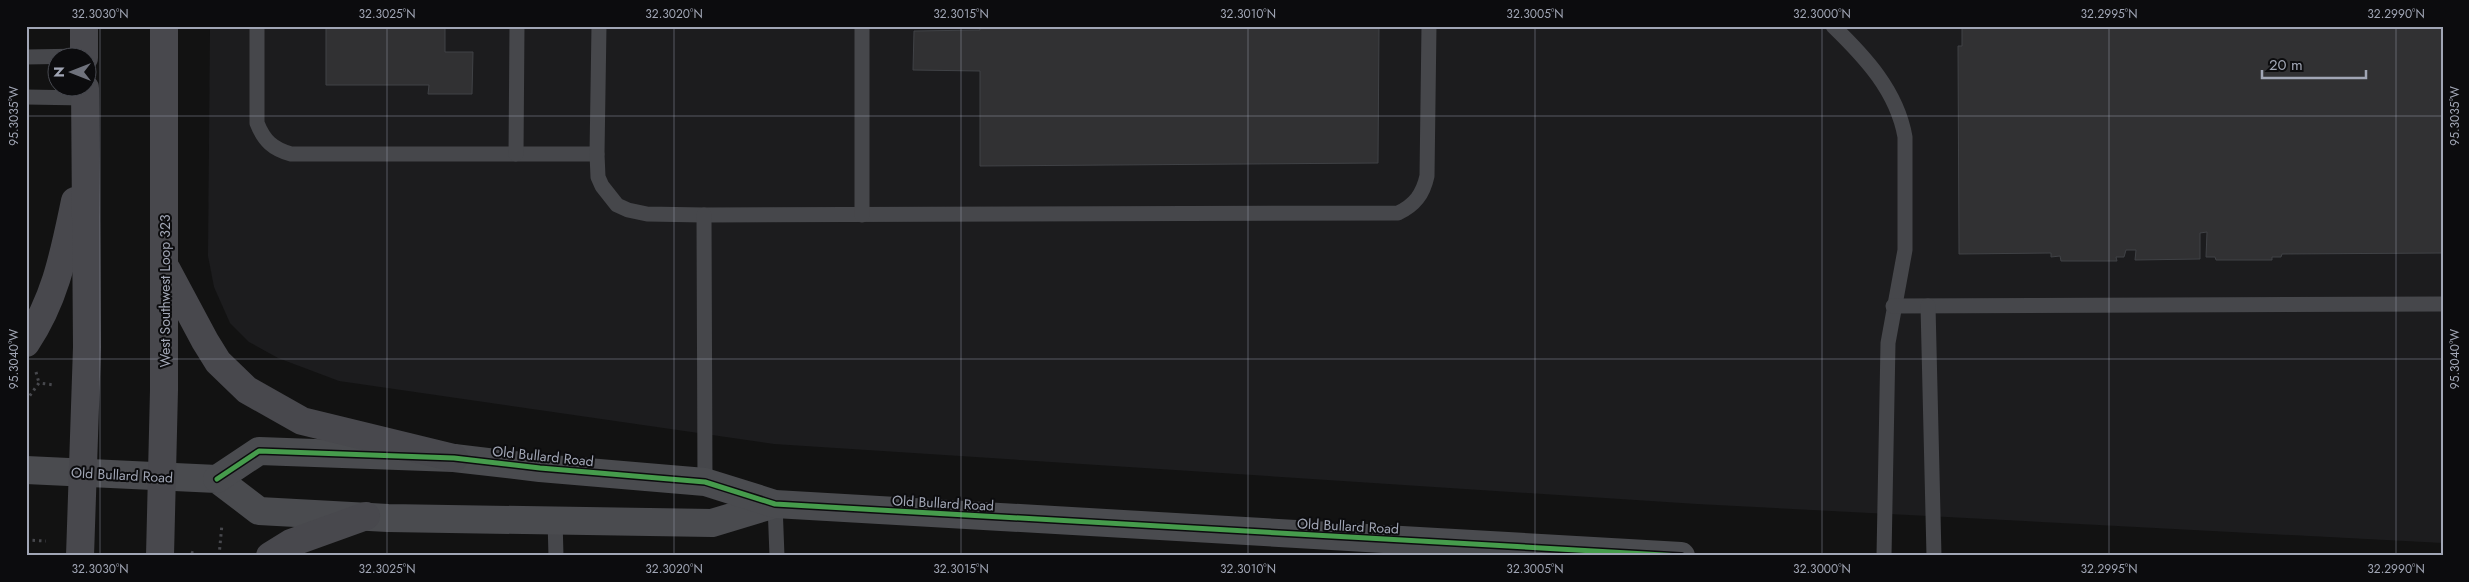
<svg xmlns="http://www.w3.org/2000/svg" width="2469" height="582" viewBox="0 0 2469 582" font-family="Jost,sans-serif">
	<rect width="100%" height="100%" fill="#121212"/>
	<path fill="#1c1c1e" d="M210,26H2443V543L1697,504L774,444L339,381L278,358L249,342L230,323L214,287L208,256Z"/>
	<g fill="#313133" stroke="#404246">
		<path d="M326,26H445V52H473L472,94H428L429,85H326Z"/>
		<path d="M980,26H1379L1378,163L980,166V71L913,70L914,31L980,30Z"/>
		<path d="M1962,26H2443V253L2282,254L2281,257H2272V260H2216L2215,257H2206L2207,232L2200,233V259L2135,260L2136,250H2126L2124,257H2116L2117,261H2061L2060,256L2051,257V253L1959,254L1958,46H1962Z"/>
	</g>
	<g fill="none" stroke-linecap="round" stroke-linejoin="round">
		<g stroke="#47484d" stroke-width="3" stroke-dasharray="2.5 4" stroke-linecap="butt">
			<path d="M36,372L39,383"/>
			<path d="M26,401L39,383L54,385"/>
			<path d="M26,540L46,541"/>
			<path d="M191,552L200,556"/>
			<path d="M219,556L222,524"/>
		</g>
		<g stroke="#46474b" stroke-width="15">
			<path d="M257,26V123C264,141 273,149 291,154H597"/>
			<path d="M599,26L597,154L598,177L602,186L617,205L628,210L647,214L704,215L1398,213C1415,205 1423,194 1427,176L1429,26"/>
			<path d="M862,26V215"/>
			<path d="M1833,26C1865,57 1897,91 1905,137V250L1888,343L1884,556"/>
			<path d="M26,57L84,56"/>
			<path d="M26,97L85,98"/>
			<path d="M516,154L517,26"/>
			<path d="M704,215L705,482"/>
			<path d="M1893,306L2443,304"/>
			<path d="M1928,306L1934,556"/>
			<path d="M775,504L777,556"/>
			<path d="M555,520L556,556"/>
		</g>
		<g stroke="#4a4b4f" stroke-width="28">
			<path d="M26,470L217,479L259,511L388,518L712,523L775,504"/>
			<path d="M217,479L259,451L454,458L540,468L705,482L775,504L1681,556"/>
		</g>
		<g stroke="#48484d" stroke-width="28">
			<path d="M84,26V58"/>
			<path d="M167,270L205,341L218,362L247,390L302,421L454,458"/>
			<path d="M26,343C56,298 64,253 75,201"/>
			<path d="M80,556L87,347L85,88"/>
			<path d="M160,556L164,390V26"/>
			<path d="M270,556L291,543L366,516"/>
		</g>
		<defs>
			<path id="cycleway" d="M217,479L259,451L454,458L540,468L705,482L775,504L1681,556"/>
		</defs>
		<use href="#cycleway" stroke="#0c0c0e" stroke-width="8"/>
		<use href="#cycleway" stroke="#469c4c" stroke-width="5"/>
	</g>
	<path fill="none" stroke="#a1a6b5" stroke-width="1" stroke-opacity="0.45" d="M100,26V556M387,26V556M674,26V556M961,26V556M1248,26V556M1535,26V556M1822,26V556M2109,26V556M2396,26V556M26,116H2443M26,359H2443"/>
	<g text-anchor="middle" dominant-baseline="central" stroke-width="4" stroke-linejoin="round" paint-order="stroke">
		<g font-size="14" fill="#a1a6b5" stroke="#0c0c0e">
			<text transform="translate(165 291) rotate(-90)">West Southwest Loop 323</text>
			<text transform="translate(543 456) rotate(6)">Old Bullard Road</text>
			<text transform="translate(122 475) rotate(3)">Old Bullard Road</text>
			<text transform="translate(943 503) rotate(3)">Old Bullard Road</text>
			<text transform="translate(1348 526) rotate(3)">Old Bullard Road</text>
		</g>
	</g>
	<rect width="2469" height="582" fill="none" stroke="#0c0c0e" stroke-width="55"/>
	<g transform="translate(72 72) rotate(270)"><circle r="24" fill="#0c0c0e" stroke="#484a51"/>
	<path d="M0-4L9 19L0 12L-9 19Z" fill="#6f727c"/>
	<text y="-8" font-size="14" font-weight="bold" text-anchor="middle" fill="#a1a6b5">N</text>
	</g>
	<path d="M2262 70v8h104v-8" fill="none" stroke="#a1a6b5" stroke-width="2.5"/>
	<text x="2269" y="70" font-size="15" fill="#a1a6b5" stroke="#0c0c0e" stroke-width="4" paint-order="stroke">20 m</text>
	<rect x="28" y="28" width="2414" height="526" fill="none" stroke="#a1a6b5" stroke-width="2"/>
	<g font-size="12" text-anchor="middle" fill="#a1a6b5">
		<text x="100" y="18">32.3030°N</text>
		<text x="387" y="18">32.3025°N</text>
		<text x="674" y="18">32.3020°N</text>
		<text x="961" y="18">32.3015°N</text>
		<text x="1248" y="18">32.3010°N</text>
		<text x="1535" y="18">32.3005°N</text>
		<text x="1822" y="18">32.3000°N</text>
		<text x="2109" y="18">32.2995°N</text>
		<text x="2396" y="18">32.2990°N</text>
		<text transform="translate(2455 116) rotate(-90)" y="4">95.3035°W</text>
		<text transform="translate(14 116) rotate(-90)" y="4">95.3035°W</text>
		<text transform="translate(2455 359) rotate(-90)" y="4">95.3040°W</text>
		<text transform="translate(14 359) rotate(-90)" y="4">95.3040°W</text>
		<text x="100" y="573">32.3030°N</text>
		<text x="387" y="573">32.3025°N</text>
		<text x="674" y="573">32.3020°N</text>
		<text x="961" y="573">32.3015°N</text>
		<text x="1248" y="573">32.3010°N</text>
		<text x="1535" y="573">32.3005°N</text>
		<text x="1822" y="573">32.3000°N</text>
		<text x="2109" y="573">32.2995°N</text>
		<text x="2396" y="573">32.2990°N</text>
	</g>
</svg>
